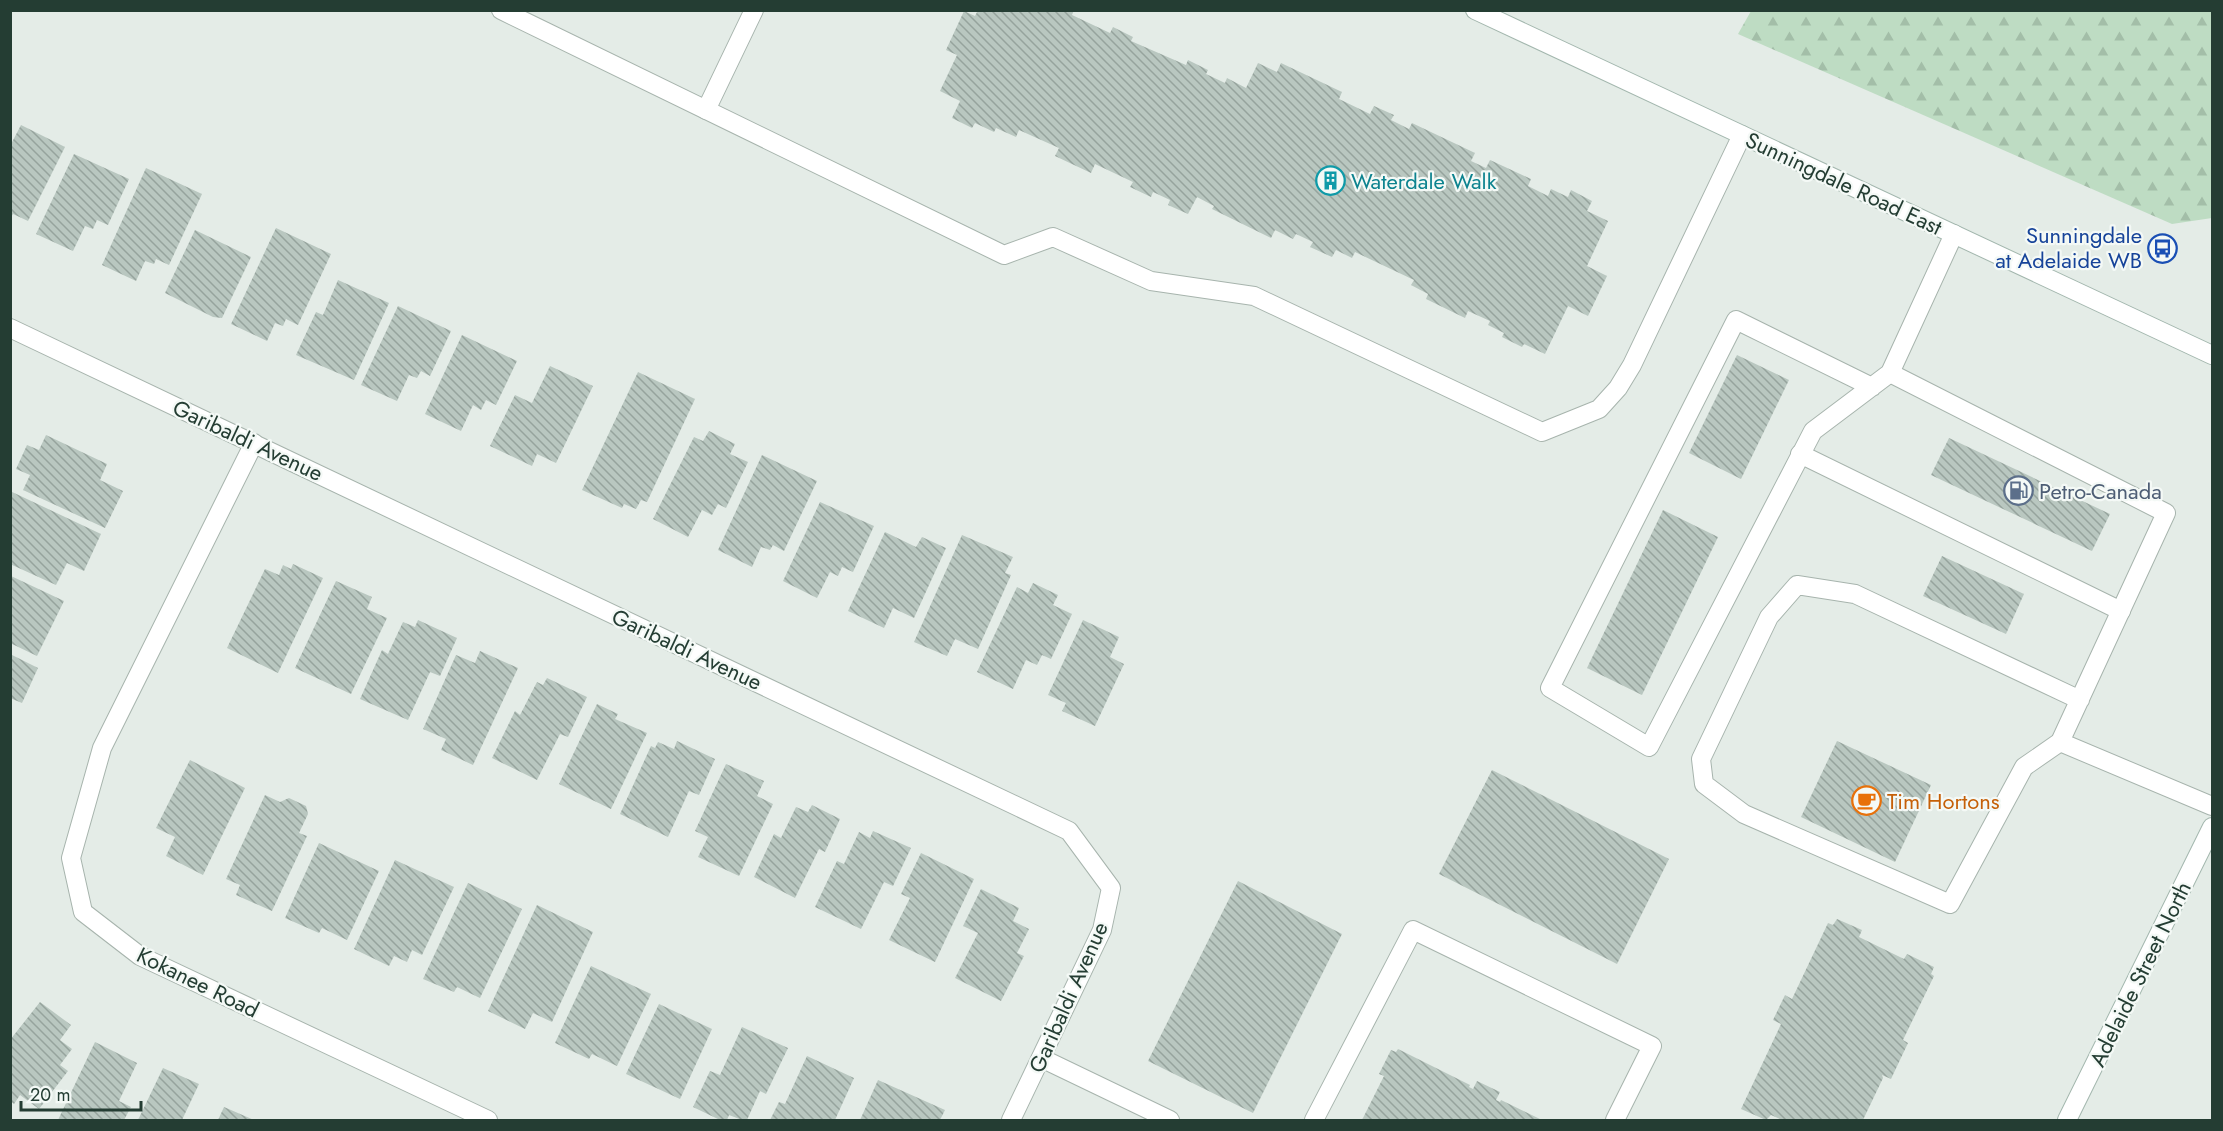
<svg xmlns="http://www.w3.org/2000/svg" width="2223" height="1131" viewBox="0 0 2223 1131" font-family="Jost,sans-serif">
	<defs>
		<pattern id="forest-firs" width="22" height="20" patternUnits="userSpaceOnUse" patternTransform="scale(1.5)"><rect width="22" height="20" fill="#bedcc3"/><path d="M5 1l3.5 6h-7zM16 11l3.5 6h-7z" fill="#a3bea8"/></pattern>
		<pattern id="building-back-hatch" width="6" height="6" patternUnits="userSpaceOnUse" patternTransform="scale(1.5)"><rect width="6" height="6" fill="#b9c7c0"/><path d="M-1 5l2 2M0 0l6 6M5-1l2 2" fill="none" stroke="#96a39d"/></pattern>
	</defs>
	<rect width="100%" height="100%" fill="#e4ece7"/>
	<path fill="url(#forest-firs)" d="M1751,11H2212V218L2172,224L1738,34Z"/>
	<g fill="url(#building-back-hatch)">
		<path d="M978,10H1074L1072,15L1110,33L1113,27L1133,37L1131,41L1186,65L1188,60L1208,70L1206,74L1225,83L1227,78L1246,88L1258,63L1277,72L1281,63L1342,92L1339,99L1370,114L1374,106L1394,115L1391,120L1409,129L1412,123L1475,153L1471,161L1486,168L1490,160L1531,179L1528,186L1548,196L1551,189L1568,197L1571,190L1592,201L1587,211L1608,221L1587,266L1607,276L1588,316L1568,306L1545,354L1524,344L1522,347L1502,337L1504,333L1488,325L1490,321L1468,311L1465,318L1426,299L1428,294L1411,285L1414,280L1355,252L1352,258L1336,250L1332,257L1310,247L1313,242L1296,234L1293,239L1275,230L1271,238L1212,209L1214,206L1197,197L1188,214L1168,205L1170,200L1153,192L1151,197L1130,187L1133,182L1095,164L1091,173L1055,156L1059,148L1019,130L1016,137L996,128L994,132L975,123L972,128L952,118L960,101L940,91L957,55L946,50L964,11L975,16Z"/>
		<path d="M21,125L65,147L28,221L13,214L10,219V146Z"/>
		<path d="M74,154L129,179L108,225L97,220L93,229L85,226L73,251L36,234Z"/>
		<path d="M146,168L202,194L169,265L156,259L154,264L145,261L136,281L102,265Z"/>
		<path d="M276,228L331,254L298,325L286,319L283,326L275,323L267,341L231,324Z"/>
		<path d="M195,230L251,257L222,318L213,317L165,293Z"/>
		<path d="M338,280L389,303L354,380L296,355L316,312L323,315Z"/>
		<path d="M398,306L451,331L430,376L421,371L417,378L409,375L397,401L361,385Z"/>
		<path d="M462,335L517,361L496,405L486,400L481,410L473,405L461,431L425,414Z"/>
		<path d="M1737,355L1789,380L1741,479L1689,453Z"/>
		<path d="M550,366L593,386L556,463L537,454L532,466L490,446L515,395L532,403Z"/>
		<path d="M638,372L695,399L647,502L641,500L636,509L624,504L622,508L582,490Z"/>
		<path d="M709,431L735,444L730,454L748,462L726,508L718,504L712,515L702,510L688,537L653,519L694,437L703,441Z"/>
		<path d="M46,435L107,464L100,480L123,491L105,528L23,490L30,475L16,469L27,445L39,450Z"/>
		<path d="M1949,438L2110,514L2092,551L1931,475Z"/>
		<path d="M762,455L817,481L784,551L773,545L770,550L761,547L752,567L718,550Z"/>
		<path d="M10,491L101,534L84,571L67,563L56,585L10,564Z"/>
		<path d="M820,502L874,526L853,572L842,567L838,576L830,572L817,598L783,581Z"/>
		<path d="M1663,510L1718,537L1642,695L1587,668Z"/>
		<path d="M885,532L916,547L922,537L946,548L914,618L893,608L884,628L848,611Z"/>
		<path d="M962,535L1013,557L1005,573L1011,575L978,649L955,639L947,656L914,642Z"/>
		<path d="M1942,556L2024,594L2006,634L1923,596Z"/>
		<path d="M293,564L323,578L278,673L227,648L265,569L279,575L283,565L291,569Z"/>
		<path d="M11,576L64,601L37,656L10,643Z"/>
		<path d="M336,581L372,597L367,609L387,618L351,694L295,668Z"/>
		<path d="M1033,583L1058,595L1053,605L1072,614L1051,659L1042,655L1037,665L1026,660L1013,689L977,672L1017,587L1028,593Z"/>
		<path d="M418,620L457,638L440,676L430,672L408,720L360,699L382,650L388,654L403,622L415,627Z"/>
		<path d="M1083,620L1119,637L1110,657L1124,664L1095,726L1062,711L1066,703L1048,695Z"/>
		<path d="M480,651L518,668L473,765L441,750L446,739L423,729L456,655L475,663Z"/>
		<path d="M10,654L38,668L22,703L10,698Z"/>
		<path d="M547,678L587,697L568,737L560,734L537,780L492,758L515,711L520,715L537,682L543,685Z"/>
		<path d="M597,704L618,714L615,719L647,733L611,809L559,784Z"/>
		<path d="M677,741L715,759L699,795L689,791L668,837L620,814L651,746L655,748L658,742L674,749Z"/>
		<path d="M1837,741L1931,785L1895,862L1801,817Z"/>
		<path d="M190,760L245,788L203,875L166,856L175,837L156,828Z"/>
		<path d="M726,764L764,781L757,796L773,804L739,876L698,857L708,837L695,831Z"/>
		<path d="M1492,770L1669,859L1617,964L1439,874Z"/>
		<path d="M265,795L280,802L289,798L306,806L308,814L299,833L307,836L272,911L236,895L240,885L226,879Z"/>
		<path d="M812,805L840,819L825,852L819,849L795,898L754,877L774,834L781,838L796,807L808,812Z"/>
		<path d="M873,831L911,848L893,886L884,882L861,929L815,907L837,861L844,864L859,832L870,838Z"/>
		<path d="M319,843L379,871L347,940L322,928L319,933L285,918Z"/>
		<path d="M921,853L974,879L935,962L889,940L910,898L901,894Z"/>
		<path d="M395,860L454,887L422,955L412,950L407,962L394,956L389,966L354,949Z"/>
		<path d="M1238,881L1342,934L1253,1113L1148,1061Z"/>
		<path d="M468,883L522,909L480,998L457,987L454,992L423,979Z"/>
		<path d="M981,889L1019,908L1013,921L1029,929L1017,953L1024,956L1001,1001L955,978L978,933L963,926Z"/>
		<path d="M537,905L593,932L552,1022L533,1013L525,1029L488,1011Z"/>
		<path d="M1837,919L1862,930L1859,937L1904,959L1907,954L1934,967L1931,974L1934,976L1903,1040L1908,1043L1891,1079L1882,1075L1883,1078L1863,1120H1782L1771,1115L1766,1120L1741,1109L1781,1024L1773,1020L1785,995L1792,999L1828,923L1833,925Z"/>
		<path d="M591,966L651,994L617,1066L592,1054L589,1059L555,1043Z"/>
		<path d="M40,1002L71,1025L60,1040L72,1049L60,1065L68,1071L39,1109L20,1095L14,1104L10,1101V1040Z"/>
		<path d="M659,1004L712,1029L680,1099L626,1074Z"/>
		<path d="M742,1027L788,1048L766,1094L760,1091L747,1120H742L729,1115L727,1120H720L693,1107L710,1071L720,1075Z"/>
		<path d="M95,1042L137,1063L119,1101L131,1107L124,1120H58Z"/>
		<path d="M1398,1049L1470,1085L1469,1087L1473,1089L1477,1081L1500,1092L1496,1100L1500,1102L1501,1100L1542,1120H1362L1384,1076L1379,1074L1391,1050L1396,1052Z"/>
		<path d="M807,1056L854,1078L835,1120H770L779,1102L785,1104Z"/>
		<path d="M163,1068L199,1084L182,1120H138Z"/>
		<path d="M878,1080L945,1110L940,1120H860Z"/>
		<path d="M224,1107L254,1120H218Z"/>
	</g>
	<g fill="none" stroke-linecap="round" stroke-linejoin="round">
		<defs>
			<g id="service">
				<path d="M501,10L1004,255L1053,237L1151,281L1254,296L1542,432L1599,409L1618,388L1632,365L1742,135"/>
				<path d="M706,110L754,10"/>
				<path d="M1890,373L2166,513L2060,742L2024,767L1950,904L1744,814L1704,784L1701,759L1769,617L1797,585L1855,594L2080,700"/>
				<path d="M1872,387L1736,320L1550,688L1649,747L1813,431L1890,373L1954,234"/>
				<path d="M1800,454L2121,611"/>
				<path d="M2060,742L2212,806"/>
				<path d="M1041,1058L1170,1120"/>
				<path d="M1314,1120L1413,930L1652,1046L1615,1120"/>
			</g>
			<g id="minor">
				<path d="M10,328L1069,831L1111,888L1102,930L1011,1120"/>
				<path d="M254,443L102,748L71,858L83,912L140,956L488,1120"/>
			</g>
			<g id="secondary">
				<path d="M1475,10L2212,355"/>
				<path d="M2067,1120L2212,827"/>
			</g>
		</defs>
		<use href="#service" stroke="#a7b4ad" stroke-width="20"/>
		<use href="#minor" stroke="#a7b4ad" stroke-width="20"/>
		<use href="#secondary" stroke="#a3b7ae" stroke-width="20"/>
		<use href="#service" stroke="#fff" stroke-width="18"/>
		<use href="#minor" stroke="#fff" stroke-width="18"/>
		<use href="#secondary" stroke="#fff" stroke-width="18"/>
	</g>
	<defs>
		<symbol id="building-ring" viewBox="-11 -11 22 22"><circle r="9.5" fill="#f4f9f6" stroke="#0f9aa8" stroke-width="1.5"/><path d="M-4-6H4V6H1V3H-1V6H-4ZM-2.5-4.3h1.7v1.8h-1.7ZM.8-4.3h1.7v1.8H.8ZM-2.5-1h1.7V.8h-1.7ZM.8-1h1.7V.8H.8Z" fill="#0f9aa8"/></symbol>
		<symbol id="bus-ring" viewBox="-11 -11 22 22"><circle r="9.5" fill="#f4f9f6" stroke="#1a4fb4" stroke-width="1.5"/><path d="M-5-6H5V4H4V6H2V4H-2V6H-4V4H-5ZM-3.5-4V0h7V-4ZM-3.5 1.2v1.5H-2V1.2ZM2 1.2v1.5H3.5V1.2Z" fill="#1a4fb4"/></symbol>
		<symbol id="fuel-ring" viewBox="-11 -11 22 22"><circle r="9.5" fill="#f4f9f6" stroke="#5c6f8a" stroke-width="1.5"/><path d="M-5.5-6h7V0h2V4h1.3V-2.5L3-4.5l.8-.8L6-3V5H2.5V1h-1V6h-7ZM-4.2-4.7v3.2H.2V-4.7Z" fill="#5c6f8a"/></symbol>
		<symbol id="cafe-ring" viewBox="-11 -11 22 22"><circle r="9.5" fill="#f4f9f6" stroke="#e8710a" stroke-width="1.5"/><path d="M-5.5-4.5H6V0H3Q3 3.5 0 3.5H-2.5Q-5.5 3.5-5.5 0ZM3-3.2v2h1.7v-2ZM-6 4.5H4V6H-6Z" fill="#e8710a"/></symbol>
	</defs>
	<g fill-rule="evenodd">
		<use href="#building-ring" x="1314" y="164" width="33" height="33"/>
		<use href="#bus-ring" x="2146" y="232" width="33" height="33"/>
		<use href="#fuel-ring" x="2002" y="474" width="33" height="33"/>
		<use href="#cafe-ring" x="1850" y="784" width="33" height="33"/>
	</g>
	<g text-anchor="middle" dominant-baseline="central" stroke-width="4.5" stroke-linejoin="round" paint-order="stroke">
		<g font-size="22" fill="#0d838f" stroke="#f4f9f6" text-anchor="start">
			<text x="1351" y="181">Waterdale Walk</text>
		</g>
		<g font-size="22" fill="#243d33" stroke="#f4f9f6">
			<text transform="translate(1844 183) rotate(25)">Sunningdale Road East</text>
			<text transform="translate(248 440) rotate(25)">Garibaldi Avenue</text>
			<text transform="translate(687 649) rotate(25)">Garibaldi Avenue</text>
			<text transform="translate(2140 974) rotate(-64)">Adelaide Street North</text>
			<text transform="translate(198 982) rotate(26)">Kokanee Road</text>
			<text transform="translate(1068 997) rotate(-66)">Garibaldi Avenue</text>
		</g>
		<g font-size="22" fill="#164399" stroke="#f4f9f6" text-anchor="end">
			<text x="2142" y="235">Sunningdale<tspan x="2142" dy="25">at Adelaide WB</tspan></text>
		</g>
		<g font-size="22" fill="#4e5e75" stroke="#f4f9f6" text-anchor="start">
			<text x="2039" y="491">Petro-Canada</text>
		</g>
		<g font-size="22" fill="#c56008" stroke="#f4f9f6" text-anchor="start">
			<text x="1887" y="801">Tim Hortons</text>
		</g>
	</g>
	<rect width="2223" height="1131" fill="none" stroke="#243d33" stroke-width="24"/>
	<path d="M21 1101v9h120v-9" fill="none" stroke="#243d33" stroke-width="3"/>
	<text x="30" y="1101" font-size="18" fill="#243d33" stroke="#f4f9f6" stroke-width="4.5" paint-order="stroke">20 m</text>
</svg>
